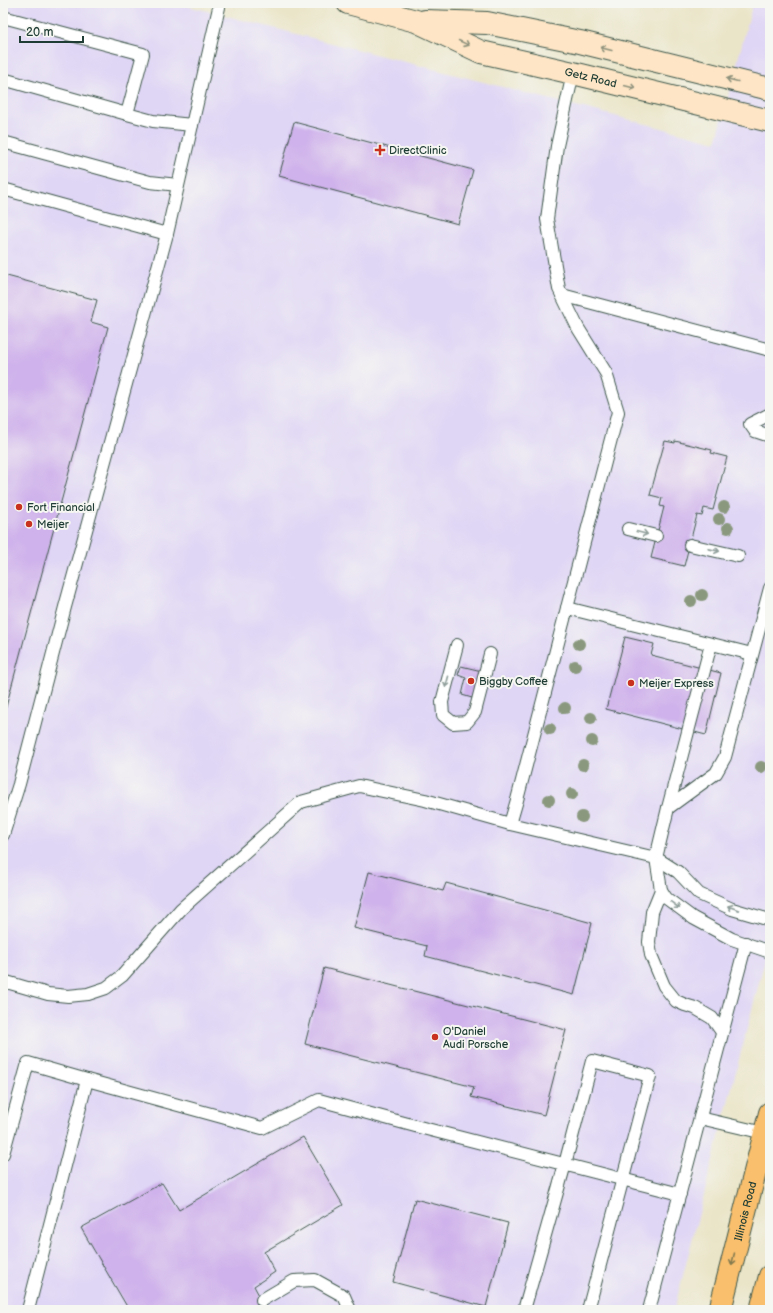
<svg xmlns="http://www.w3.org/2000/svg" width="773" height="1313" viewBox="0 0 773 1313" font-family="'Balsamiq Sans',sans-serif">
	<rect width="100%" height="100%" fill="#f6f6f2"/>
	<filter id="ink" filterUnits="userSpaceOnUse"><feTurbulence type="fractalNoise" baseFrequency=".025" numOctaves="2"/><feDisplacementMap in="SourceGraphic" scale="8" xChannelSelector="R" yChannelSelector="G"/><feConvolveMatrix kernelMatrix="1 2 1 2 8 2 1 2 1" color-interpolation-filters="sRGB"/></filter>
	<filter id="wash" filterUnits="userSpaceOnUse"><feTurbulence type="fractalNoise" baseFrequency=".012" numOctaves="4" result="noise"/><feDisplacementMap in="SourceGraphic" scale="16" xChannelSelector="R" yChannelSelector="G"/><feGaussianBlur stdDeviation="0.9" result="paint"/><feColorMatrix in="noise" values="0 0 0 0 0 0 0 0 0 0 0 0 0 0 0 0 0 1.4 0 .05"/><feComposite in="paint" operator="in"/></filter>
	<g filter="url(#wash)">
		<rect width="100%" height="100%" fill="#eae5c8"/>
		<path fill="#dfd5f5" d="M3,3H176L716,142L753,3H770V940L674,1310H3Z"/>
		<g id="blocks">
			<g fill="#cfb2eb">
				<path d="M294,122L473,170L458,224L279,176Z"/>
				<path d="M3,275L97,300L91,322L108,327L3,718Z"/>
				<path d="M665,441L675,443V441L712,450L711,453L727,457L713,510L704,508L702,516L697,515L684,566L651,558L664,507L660,506L662,498L650,495Z"/>
				<path d="M625,637L654,644L651,655L721,673L706,735L606,709Z"/>
				<path d="M461,666L490,673L472,698L462,695L466,678L458,675Z"/>
				<path d="M369,872L443,891L446,883L592,923L574,995L425,956L427,946L354,928Z"/>
				<path d="M324,968L566,1030L544,1115L471,1097L474,1087L305,1044Z"/>
				<path d="M303,1137L343,1205L264,1252L275,1272L254,1286L267,1310H129L81,1228L162,1183L179,1210Z"/>
				<path d="M415,1199L508,1223L486,1307L393,1282Z"/>
			</g>
		</g>
	</g>
	<g filter="url(#ink)">
		<use href="#blocks" fill-opacity="0" stroke="#3d564a" stroke-width="1"/>
		<g fill="none" stroke-linecap="round" stroke-linejoin="round">
			<defs>
				<g id="lane">
					<path d="M3,17L143,54L127,114L153,121L192,125"/>
					<path d="M573,73L557,146L547,219L559,289L578,328L606,373L618,412L517,800L510,824L656,858L678,872L699,894L732,909L770,920"/>
					<path d="M3,79L127,114"/>
					<path d="M3,142L150,182L178,185"/>
					<path d="M3,189L167,234"/>
					<path d="M562,295L770,350"/>
					<path d="M770,414L750,424L755,431L770,436"/>
					<path d="M628,529L656,536"/>
					<path d="M690,545L738,556"/>
					<path d="M770,588L725,757L716,773L668,808L656,858L661,890L666,898L693,918L732,939L770,952"/>
					<path d="M567,608L752,654"/>
					<path d="M457,645L442,702L443,715L453,723L467,722L475,712L490,654"/>
					<path d="M668,808L711,644"/>
					<path d="M3,835L19,784L65,607L167,234L220,3"/>
					<path d="M661,890L652,912L649,942L651,955L664,986L676,1001L685,1005L695,1008L712,1018L722,1032"/>
					<path d="M3,981L48,994L68,996L88,994L106,988L122,976L181,909L301,802L359,786L425,800L510,824"/>
					<path d="M700,1118L764,1133"/>
					<path d="M3,1154L28,1063L87,1080"/>
					<path d="M262,1300L294,1281L315,1280L344,1296L350,1310"/>
					<path d="M28,1310L87,1080L262,1128L319,1100L419,1127L680,1194"/>
					<path d="M524,1310L565,1164L592,1061L650,1076L588,1310"/>
					<path d="M649,1310L746,943"/>
				</g>
				<g id="secondary">
					<path id="s1" d="M348,3L416,21L481,52L573,73L770,121"/>
					<path d="M425,21L487,23L580,42L770,89"/>
				</g>
				<g id="primary">
					<path id="s2" d="M720,1310L770,1113"/>
					<path d="M761,1310L770,1276"/>
				</g>
			</defs>
			<use href="#lane" stroke="#3d564a" stroke-width="14"/>
			<use href="#secondary" stroke="#3d564a" stroke-width="24"/>
			<use href="#primary" stroke="#3d564a" stroke-width="24"/>
			<use href="#lane" stroke="#fff" stroke-width="12"/>
			<use href="#secondary" stroke="#fde5c5" stroke-width="22"/>
			<use href="#primary" stroke="#f9bf6d" stroke-width="22"/>
		</g>
		<g fill="#8a997e">
			<circle cx="724" cy="507" r="6"/>
			<circle cx="719" cy="519" r="6"/>
			<circle cx="728" cy="528" r="6"/>
			<circle cx="702" cy="595" r="6"/>
			<circle cx="691" cy="601" r="6"/>
			<circle cx="579" cy="644" r="6"/>
			<circle cx="575" cy="666" r="6"/>
			<circle cx="565" cy="708" r="6"/>
			<circle cx="591" cy="718" r="6"/>
			<circle cx="550" cy="729" r="6"/>
			<circle cx="592" cy="741" r="6"/>
			<circle cx="583" cy="765" r="6"/>
			<circle cx="761" cy="767" r="6"/>
			<circle cx="572" cy="794" r="6"/>
			<circle cx="549" cy="800" r="6"/>
			<circle cx="582" cy="817" r="6"/>
		</g>
		<defs><path id="oneway-shaft" d="M-6 0H5M1.5-3L5.5 0L1.5 3" fill="none" stroke-width="1.6" stroke-linecap="round" stroke-linejoin="round"/></defs>
		<g stroke="#8e917c">
			<use href="#oneway-shaft" transform="translate(464 43) rotate(25)"/>
			<use href="#oneway-shaft" transform="translate(606 49) rotate(-166)"/>
			<use href="#oneway-shaft" transform="translate(732 80) rotate(-166)"/>
			<use href="#oneway-shaft" transform="translate(630 87) rotate(14)"/>
		</g>
		<g stroke="#8f9e9a">
			<use href="#oneway-shaft" transform="translate(642 533) rotate(14)"/>
			<use href="#oneway-shaft" transform="translate(714 550) rotate(13)"/>
			<use href="#oneway-shaft" transform="translate(447 682) rotate(105)"/>
			<use href="#oneway-shaft" transform="translate(675 905) rotate(37)"/>
			<use href="#oneway-shaft" transform="translate(733 908) rotate(-160)"/>
		</g>
		<use stroke="#81784e" href="#oneway-shaft" transform="translate(733 1259) rotate(104)"/>
	</g>
	<g fill="#c8321e" stroke="#f6f6f2" stroke-width="1.5">
		<path d="M378 144h4v4h4v4h-4v4h-4v-4h-4v-4h4z"/>
		<circle cx="19" cy="507" r="4"/>
		<circle cx="29" cy="524" r="4"/>
		<circle cx="471" cy="681" r="4"/>
		<circle cx="631" cy="683" r="4"/>
		<circle cx="435" cy="1037" r="4"/>
	</g>
	<g text-anchor="middle" dominant-baseline="central" stroke-width="4" stroke-linejoin="round" paint-order="stroke">
		<g font-size="11" fill="#1f3d34" stroke="#f6f6f2">
			<text stroke="none"><textPath href="#s1" startOffset="255">Getz Road</textPath></text>
			<text stroke="none"><textPath href="#s2" startOffset="102">Illinois Road</textPath></text>
		</g>
		<g font-size="11" fill="#1f3d34" stroke="#f6f6f2" text-anchor="start">
			<text x="389" y="150">DirectClinic</text>
			<text x="27" y="507">Fort Financial</text>
			<text x="37" y="524">Meijer</text>
			<text x="479" y="681">Biggby Coffee</text>
			<text x="639" y="683">Meijer Express</text>
			<text x="443" y="1031">O'Daniel<tspan x="443" dy="13">Audi Porsche</tspan></text>
		</g>
	</g>
	<rect width="773" height="1313" fill="none" stroke="#f6f6f2" stroke-width="16"/>
	<path d="M20 36v6h63v-6" fill="none" stroke="#1f3d34" stroke-width="2"/>
	<text x="26" y="36" font-size="12" fill="#1f3d34" stroke="#f6f6f2" stroke-width="3" paint-order="stroke">20 m</text>
</svg>
